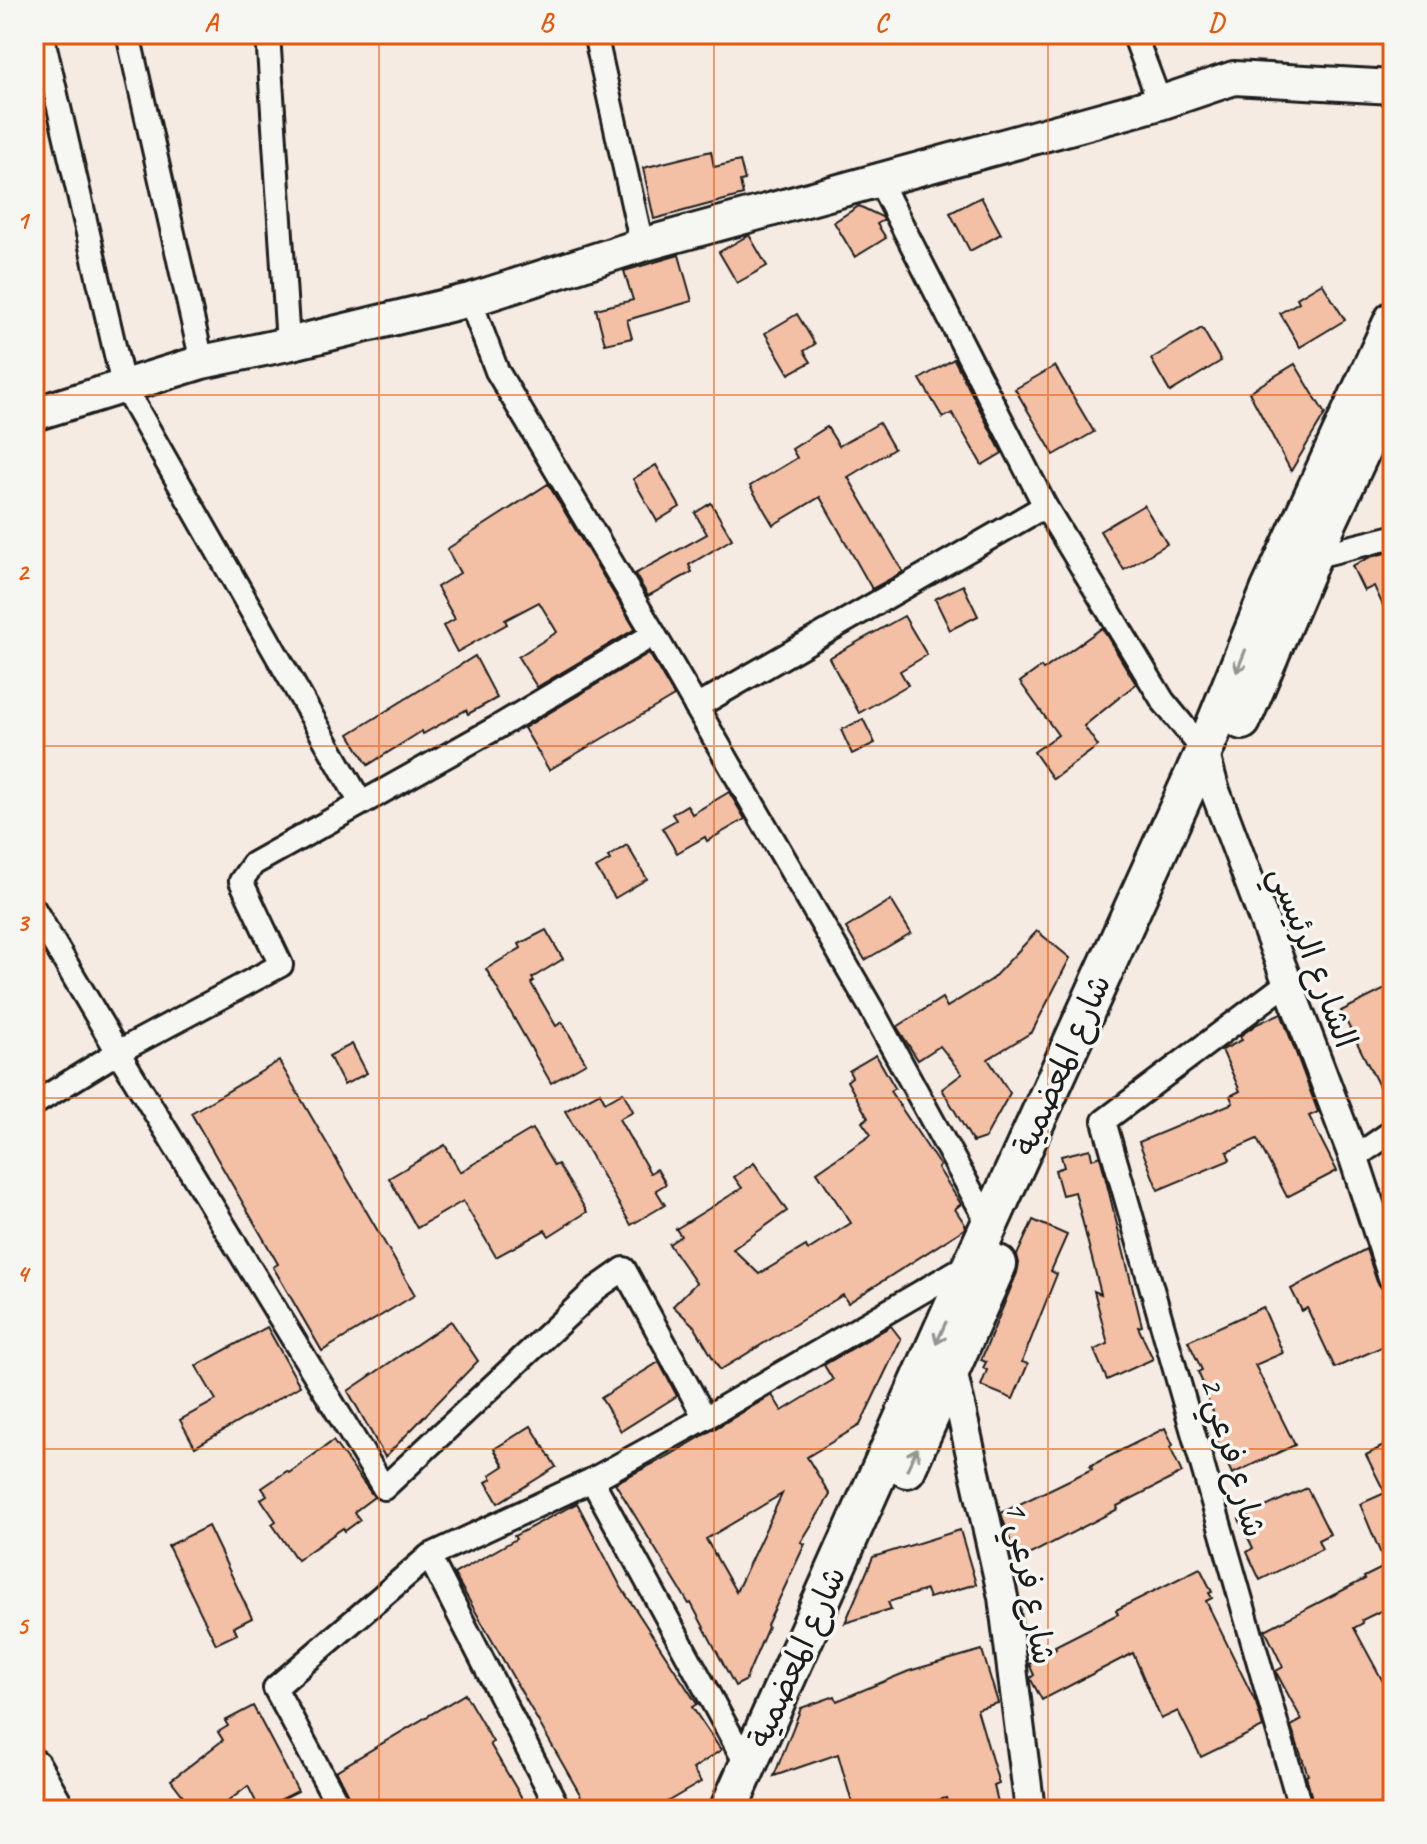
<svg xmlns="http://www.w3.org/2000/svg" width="1427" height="1844" viewBox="0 0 1427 1844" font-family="Caveat,'Playpen Sans Arabic',sans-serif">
	<rect width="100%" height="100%" fill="#f5ebe3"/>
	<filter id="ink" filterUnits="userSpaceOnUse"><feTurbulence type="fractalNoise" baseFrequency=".0125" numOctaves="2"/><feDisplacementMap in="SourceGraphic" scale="16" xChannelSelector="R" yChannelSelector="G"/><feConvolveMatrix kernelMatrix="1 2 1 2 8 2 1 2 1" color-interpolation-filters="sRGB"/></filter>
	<g filter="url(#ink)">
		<g fill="#f3bfa5" stroke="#1c1c1c" stroke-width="2" fill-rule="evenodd">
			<path d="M711,151L714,167L740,161L745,180L740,181L743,195L654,219L643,168Z"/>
			<path d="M981,197L1001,234L970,251L950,213Z"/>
			<path d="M859,206L882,217L884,220L877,224L886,238L855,257L834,222Z"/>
			<path d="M749,235L767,266L737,283L719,252Z"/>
			<path d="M679,255L692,301L627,320L632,338L605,344L596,309L633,300L624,271Z"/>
			<path d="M1322,283L1345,320L1300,347L1280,313L1299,302L1297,298Z"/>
			<path d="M797,314L815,344L804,351L811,362L789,374L765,333Z"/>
			<path d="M1202,328L1221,361L1170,392L1151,359Z"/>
			<path d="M954,359L1002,453L982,465L952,413L943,418L920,379Z"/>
			<path d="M1295,364L1325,414L1291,471L1249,392Z"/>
			<path d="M1055,366L1094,432L1054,455L1015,389Z"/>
			<path d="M879,423L894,449L848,477L903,572L872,589L820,497L773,525L750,486L797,458L792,449L827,427L839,446Z"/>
			<path d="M656,465L680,507L657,521L633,479Z"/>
			<path d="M548,484L635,629L537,687L518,657L557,632L539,602L505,620L507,624L457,652L443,626L455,619L437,587L460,573L447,549Z"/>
			<path d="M711,503L732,539L689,565L692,572L648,596L635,574L707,534L695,513Z"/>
			<path d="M1144,505L1167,544L1124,570L1100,531Z"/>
			<path d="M1393,551V627L1374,586L1364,591L1352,566L1370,557Z"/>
			<path d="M963,585L978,616L950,630L935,599Z"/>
			<path d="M904,616L927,655L900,671L908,685L859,713L829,658Z"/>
			<path d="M1102,628L1136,684L1084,726L1098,746L1053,779L1034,752L1058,735L1020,682L1041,667L1043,670Z"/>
			<path d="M649,653L674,696L549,770L524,728Z"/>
			<path d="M475,656L497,698L468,714L466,710L423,734L422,731L368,765L349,734Z"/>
			<path d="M863,719L875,743L852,754L841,730Z"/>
			<path d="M729,792L745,819L707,841L705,837L677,853L662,828L676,820L672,814L687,805L692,814Z"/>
			<path d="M627,845L647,879L615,898L596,868L610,860L608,857Z"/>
			<path d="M891,900L911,933L865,960L846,928Z"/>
			<path d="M546,930L563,959L532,978L534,981L531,983L556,1026L562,1022L586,1063L551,1083L486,969L521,948L519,944Z"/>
			<path d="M1037,931L1070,958L1032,1032L988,1059L1010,1093L985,1138L973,1142L942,1089L962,1074L940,1046L918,1060L897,1027L942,998L947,1007L991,980Z"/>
			<path d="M1393,985V1114L1341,1011Z"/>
			<path d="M1281,1013L1318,1112L1309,1116L1337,1171L1287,1197L1257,1139L1227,1152L1230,1160L1158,1190L1139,1142L1233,1103L1230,1096L1240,1091L1222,1050L1242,1040L1240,1036L1257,1024Z"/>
			<path d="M352,1044L367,1073L344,1085L329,1056Z"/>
			<path d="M876,1055L895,1088L890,1091L940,1166L938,1168L961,1204L955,1209L966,1226L964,1229L848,1303L843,1295L720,1370L694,1326L673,1306L696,1283L669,1244L681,1236L676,1229L742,1188L734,1177L754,1163L787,1211L733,1249L759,1274L806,1246L808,1250L851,1223L817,1172L871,1135L862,1122L868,1118L847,1081L852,1077L849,1071Z"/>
			<path d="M279,1061L415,1295L322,1351L273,1267L278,1264L191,1113Z"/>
			<path d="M600,1092L605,1102L623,1092L633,1111L619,1119L650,1173L657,1169L666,1184L656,1190L665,1205L631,1225L565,1111Z"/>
			<path d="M532,1129L554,1166L558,1164L587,1212L549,1236L545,1230L496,1257L463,1201L417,1228L389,1178L445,1145L460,1172Z"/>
			<path d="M1090,1149L1092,1159L1100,1156L1142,1326L1138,1327L1153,1359L1107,1380L1094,1350L1108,1344L1094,1291L1101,1294L1075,1192L1062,1195L1055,1170L1064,1167L1061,1156Z"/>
			<path d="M1033,1220L1067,1235L1051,1271L1057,1274L1022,1362L1028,1364L1013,1399L981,1386L987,1370L983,1368L986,1362L981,1360L1017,1273L1019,1263L1017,1255Z"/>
			<path d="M1366,1249L1377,1282L1387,1292L1382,1295L1393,1320V1342L1335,1368L1307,1308L1302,1311L1291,1289Z"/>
			<path d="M1263,1307L1283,1353L1255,1365L1295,1445L1232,1474L1209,1423L1217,1420L1205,1394L1207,1393L1198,1372L1202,1370L1188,1341Z"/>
			<path d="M451,1321L478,1361L385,1457L348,1391Z"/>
			<path d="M891,1326L901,1339L860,1425L807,1457L830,1495L801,1542L805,1544L767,1625L768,1627L745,1681L735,1686L691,1603L689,1604L615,1483L668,1456L772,1395L782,1411L833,1380L824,1365ZM782,1494L736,1592L706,1539Z"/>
			<path d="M267,1327L300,1386L195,1447L180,1420L216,1400L196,1366Z"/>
			<path d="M659,1362L677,1396L621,1431L601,1398Z"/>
			<path d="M531,1426L556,1467L498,1503L486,1482L492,1479L490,1475L504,1466L494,1449Z"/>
			<path d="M1165,1428L1173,1445L1170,1447L1182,1473L1117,1506L1118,1509L1017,1561L1009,1546L1010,1540L1001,1513L1092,1469L1090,1466Z"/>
			<path d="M333,1441L374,1497L354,1512L360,1520L345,1531L343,1528L297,1560L272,1524L276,1521L261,1499L267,1495L262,1488L287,1471L289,1473Z"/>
			<path d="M1393,1441V1605L1362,1620L1363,1623L1354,1628L1393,1700V1797L1368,1810H1315L1306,1776L1308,1775L1291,1726L1302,1720L1277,1674L1276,1671L1283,1667L1265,1630L1365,1579L1364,1577L1386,1566L1360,1504L1385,1493L1366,1455Z"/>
			<path d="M1307,1488L1330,1534L1318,1540L1322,1549L1260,1580L1247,1552L1253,1548L1239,1519Z"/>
			<path d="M577,1503L621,1587L697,1704L692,1707L721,1750L693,1769L701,1782L653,1810H589L454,1574L516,1539L514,1536Z"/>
			<path d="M208,1526L252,1618L234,1627L237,1634L216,1644L168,1546Z"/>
			<path d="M960,1530L976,1584L929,1598L926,1590L888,1602L891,1609L845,1623L873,1557Z"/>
			<path d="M1200,1568L1212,1592L1209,1593L1212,1598L1206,1601L1256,1703L1263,1727L1201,1757L1178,1711L1161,1719L1133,1653L1042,1700L1030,1678L1034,1675L1029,1664L1056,1649L1055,1646L1118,1614L1116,1610Z"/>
			<path d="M982,1650L998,1703L977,1709L999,1784L994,1786L1000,1810H949L946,1798L903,1810H854L838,1754L774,1776L801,1708L835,1696L837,1701L909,1671Z"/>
			<path d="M465,1694L493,1742L490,1744L529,1810H355L336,1771Z"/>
			<path d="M253,1706L298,1791L260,1810L248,1786L217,1810H194L171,1780L223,1740L218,1732L228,1726L225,1721Z"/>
		</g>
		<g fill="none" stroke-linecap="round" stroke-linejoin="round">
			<defs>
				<g id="minor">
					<path d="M42,34L123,385L361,803"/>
					<path d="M128,34L202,362"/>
					<path d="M268,34L288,344"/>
					<path d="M595,34L642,245"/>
					<path d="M1134,34L1160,103"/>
					<path d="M879,180L1045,506L1163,701L1204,751"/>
					<path d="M470,300L497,371L654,634L871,1008L990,1226"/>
					<path d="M1312,557L1393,537"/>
					<path d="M696,707L1045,506"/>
					<path d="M34,909L118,1052L384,1488L597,1288L624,1269L705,1418"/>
					<path d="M1286,984L1104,1121L1301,1810"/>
					<path d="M34,1104L118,1052L281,965L241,881L253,864L496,728L654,634"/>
					<path d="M1354,1158L1393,1131"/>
					<path d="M592,1480L748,1767"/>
					<path d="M429,1556L559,1810"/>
					<path d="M341,1810L275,1688L429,1556L592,1480L705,1418L971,1263"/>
				</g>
				<g id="tertiary">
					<path d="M1204,751L1214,788L1354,1158L1393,1277"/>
					<path d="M952,1370L1003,1597L1030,1810"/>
				</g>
				<g id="secondary">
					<path d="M34,414L202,362L288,344L470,300L642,245L1160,103L1234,78L1393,87"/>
					<path d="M34,1766L59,1810"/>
				</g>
				<g id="primary">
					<path d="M1242,721L1312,557L1393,383"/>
					<path d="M907,1469L998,1264"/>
					<path d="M728,1810L972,1263L1204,751L1270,589L1393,320"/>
				</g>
			</defs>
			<use href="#minor" stroke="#1c1c1c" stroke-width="28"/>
			<use href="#tertiary" stroke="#1c1c1c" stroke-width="34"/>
			<use href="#secondary" stroke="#1c1c1c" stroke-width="38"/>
			<use href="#primary" stroke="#1c1c1c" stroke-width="42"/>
			<use href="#minor" stroke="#f6f6f2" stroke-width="22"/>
			<use href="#tertiary" stroke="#f6f6f2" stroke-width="28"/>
			<use href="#secondary" stroke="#f6f6f2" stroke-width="32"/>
			<use href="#primary" stroke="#f6f6f2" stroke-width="36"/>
		</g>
		<defs><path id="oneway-shaft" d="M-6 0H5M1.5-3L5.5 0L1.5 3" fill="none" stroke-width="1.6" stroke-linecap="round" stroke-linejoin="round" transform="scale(2)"/></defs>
		<g stroke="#949492">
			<use href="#oneway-shaft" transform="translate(1241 661) rotate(112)"/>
			<use href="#oneway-shaft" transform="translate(941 1333) rotate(114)"/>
			<use href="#oneway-shaft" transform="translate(912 1459) rotate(-65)"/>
		</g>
	</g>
	<path fill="none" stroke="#e8590c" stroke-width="2" stroke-opacity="0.55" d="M379,34V1810M714,34V1810M1048,34V1810M34,395H1393M34,746H1393M34,1098H1393M34,1449H1393"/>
	<g text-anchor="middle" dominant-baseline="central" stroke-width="7" stroke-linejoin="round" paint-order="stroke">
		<g font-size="32" fill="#1c1c1c" stroke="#f6f6f2">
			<text transform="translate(1313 957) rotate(69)">الشارع الرئيسي</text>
			<text transform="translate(1062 1065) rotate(-66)">شارع المعضمية</text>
			<text transform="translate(1233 1457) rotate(74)">شارع فرعي 2</text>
			<text transform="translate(1030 1583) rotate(80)">شارع فرعي 1</text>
			<text transform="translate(797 1657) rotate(-66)">شارع المعضمية</text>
		</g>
	</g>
	<rect width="1427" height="1844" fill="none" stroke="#f6f6f2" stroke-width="88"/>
	<rect x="44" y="44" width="1339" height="1756" fill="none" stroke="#e8590c" stroke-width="3"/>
	<g font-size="26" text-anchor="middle" font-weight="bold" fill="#e8590c">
		<text x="211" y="31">A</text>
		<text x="546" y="31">B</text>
		<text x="881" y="31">C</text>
		<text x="1216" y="31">D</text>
		<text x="22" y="229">1</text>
		<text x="22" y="580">2</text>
		<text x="22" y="931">3</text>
		<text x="22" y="1282">4</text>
		<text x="22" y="1634">5</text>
	</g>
</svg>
